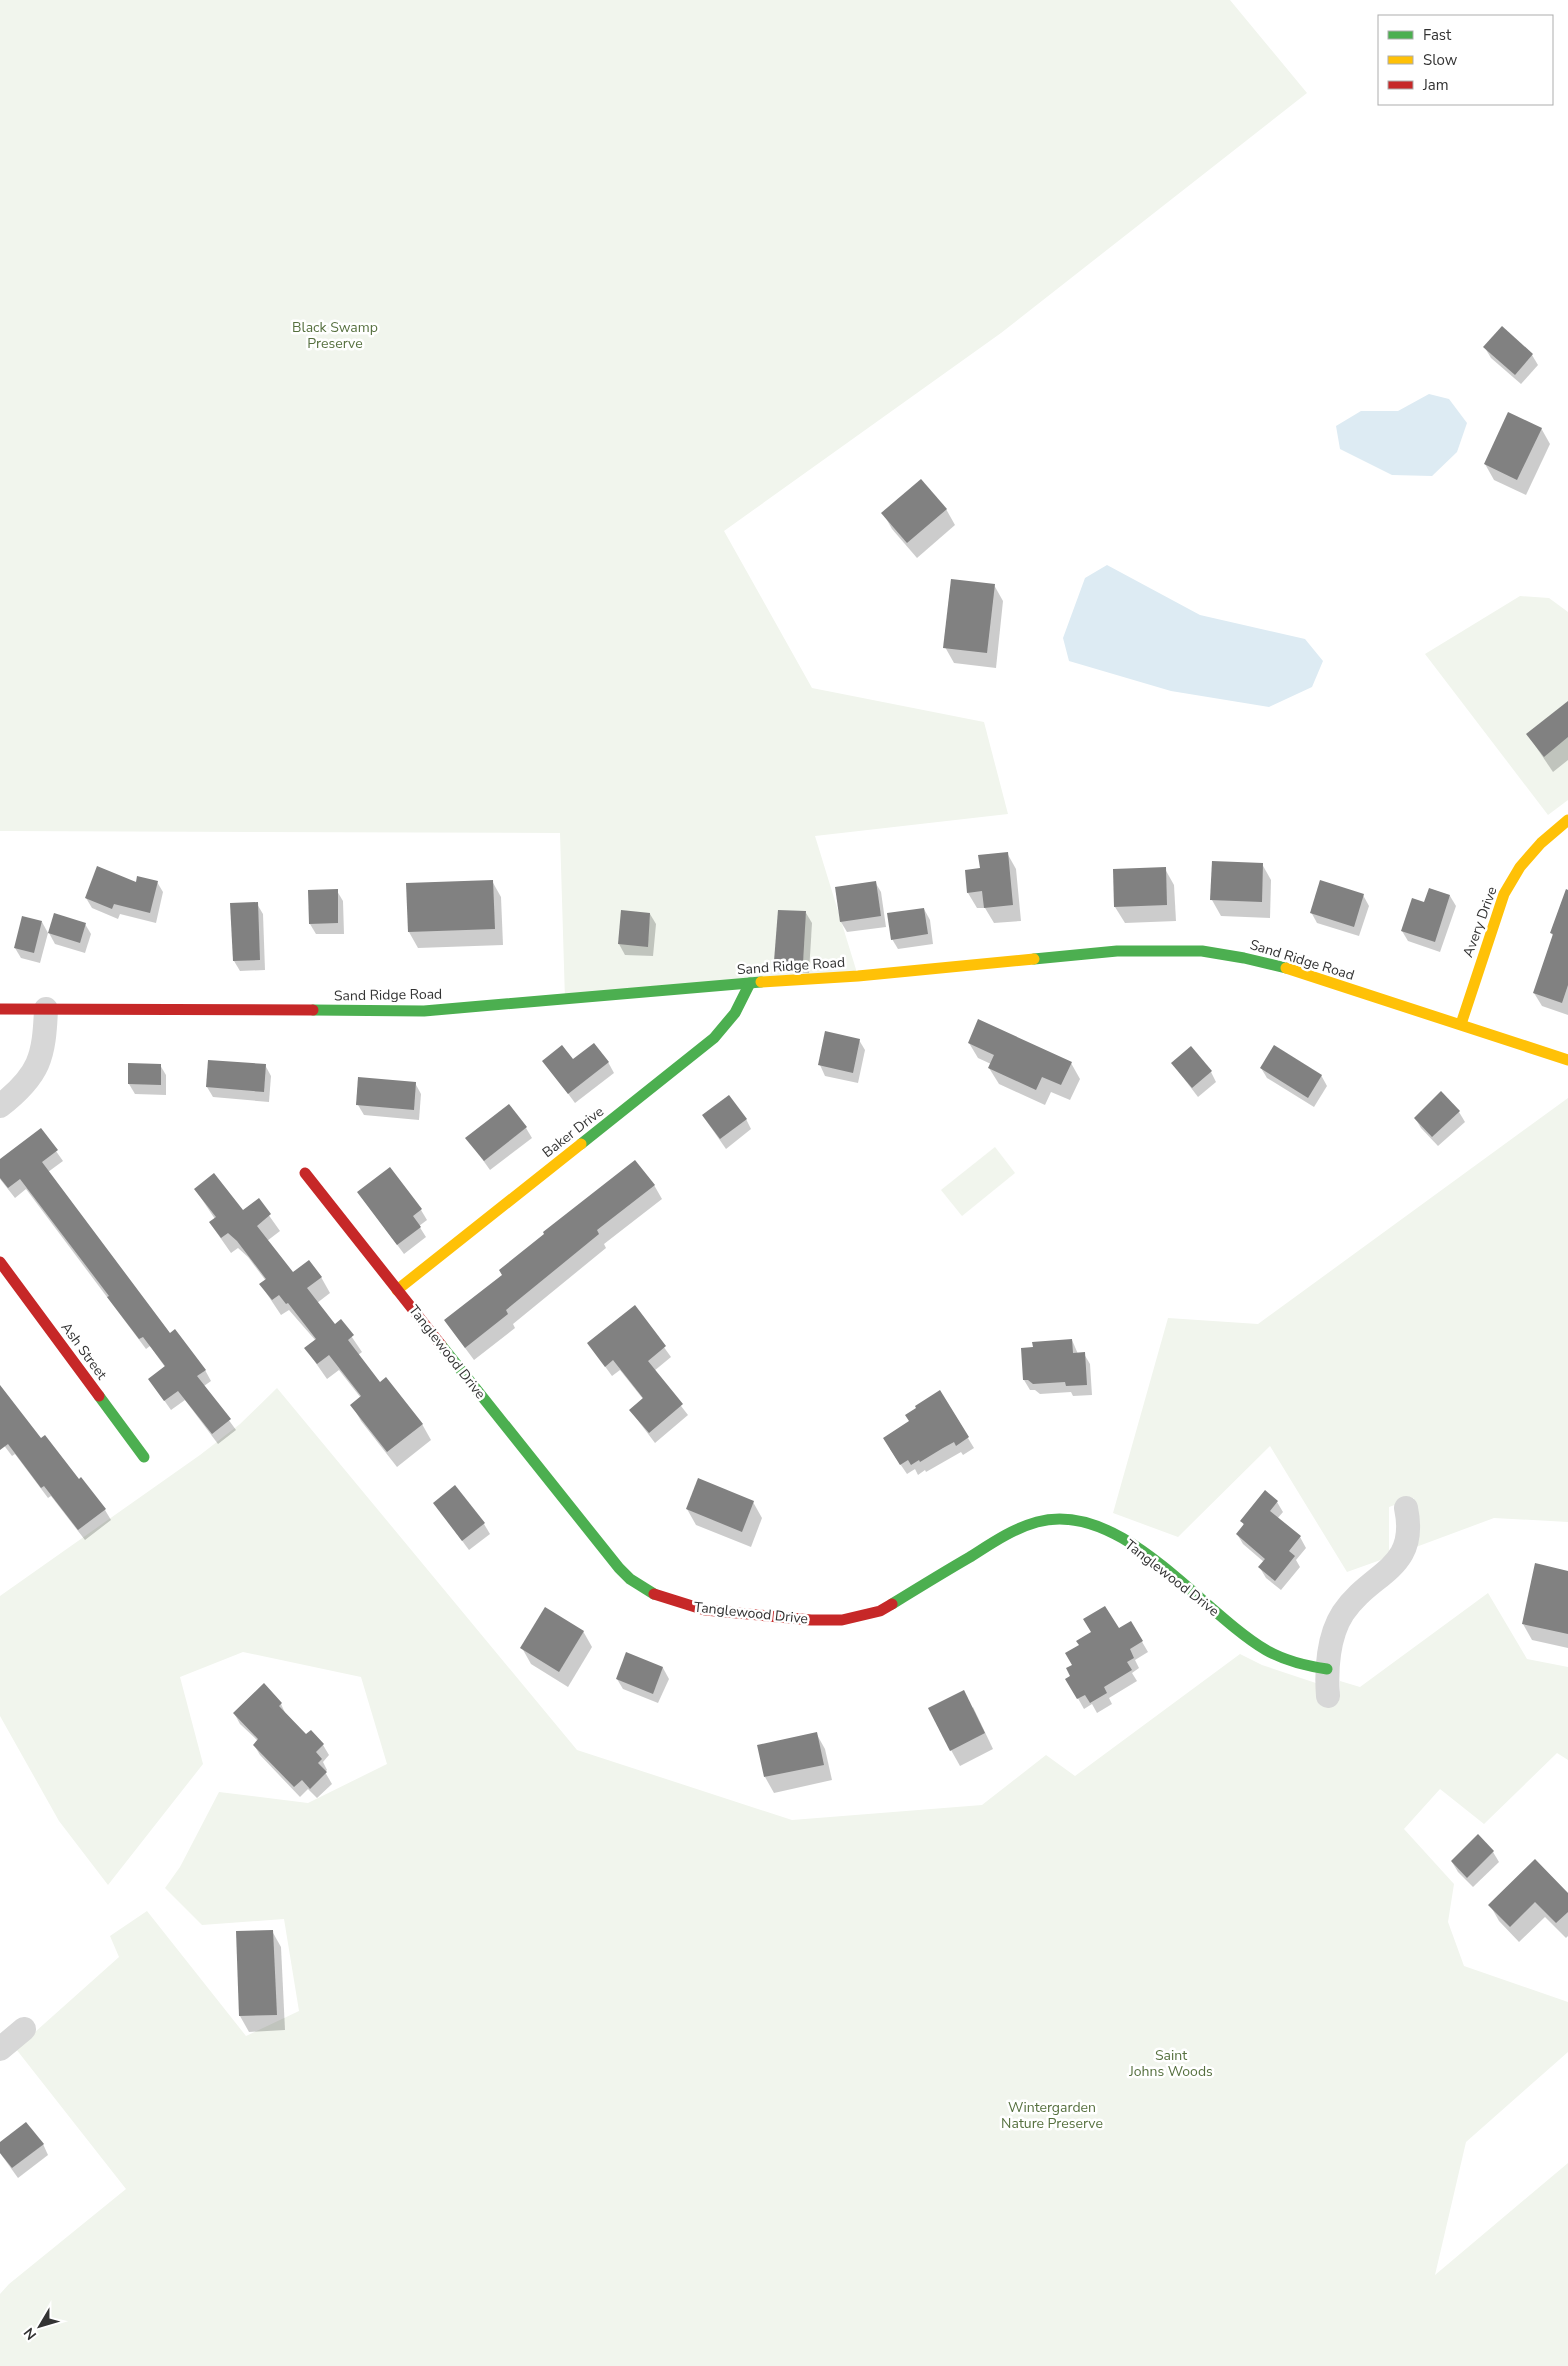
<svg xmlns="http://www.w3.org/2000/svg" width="1568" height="2366" viewBox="0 0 1568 2366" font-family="'Nunito Sans',sans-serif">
	<rect width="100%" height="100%" fill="#fff"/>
	<g fill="#f1f5ed">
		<path d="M0,0H1230L1307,93L1001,333L724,531L812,688L984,722L1008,814L815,836L858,976L565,1000L560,833L0,831Z"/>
		<path d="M1520,596L1549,598L1568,612V800L1548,815L1425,654Z"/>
		<path d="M1568,1098V1522L1494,1518L1416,1547L1414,1498L1389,1507V1557L1347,1572L1270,1446L1178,1537L1113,1513L1168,1318L1258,1324Z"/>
		<path d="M995,1147L1015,1173L962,1216L941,1190Z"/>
		<path d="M277,1388L577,1750L792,1820L982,1805L1046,1755L1075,1776L1240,1654L1262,1665L1340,1691V1681L1360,1687L1488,1593L1527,1659L1568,1667V1760L1557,1753L1484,1824L1440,1789L1404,1829L1454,1884L1448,1922L1464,1966L1568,2002V2052L1466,2142L1435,2275L1568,2163V2366H0V2294L9,2284L126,2189L16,2049L119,1957L110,1936L147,1911L246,2036L299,2011L284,1919L202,1925L165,1888L180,1867L219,1792L308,1803L387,1764L361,1677L243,1652L180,1677L203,1764L108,1885L59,1821L0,1716V1596L200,1455L240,1424Z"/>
	</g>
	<g fill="#ddebf3">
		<path d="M1429,394L1449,399L1467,423L1457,452L1432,476L1392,475L1340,449L1336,426L1361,411H1398Z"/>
		<path d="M1107,565L1200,615L1305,639L1323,661L1312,687L1269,707L1171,691L1069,661L1063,638L1085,578Z"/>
	</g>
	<g fill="#0003">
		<path d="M1502,328L1532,355L1538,365L1521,384L1491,358L1485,348Z"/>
		<path d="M1541,428L1550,444L1526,495L1494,480L1485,464Z"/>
		<path d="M946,509L955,525L917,558L892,529L883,513Z"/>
		<path d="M994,585L1003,601L996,668L954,663L945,647Z"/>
		<path d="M1568,703V760L1553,772L1528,735Z"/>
		<path d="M1007,853L1016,869L1021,921L994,923L985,908H977L968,893L981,869Z"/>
		<path d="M1213,862L1262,864L1271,880L1270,918L1221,916L1212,900Z"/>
		<path d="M1165,869L1174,885L1176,921L1125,923L1115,907Z"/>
		<path d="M492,881L501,897L503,945L418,948L409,932Z"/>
		<path d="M157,882L163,892L156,923L120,914L118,919L92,908L86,898L137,883Z"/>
		<path d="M875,882L881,892L886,927L847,932L841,922L836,888Z"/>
		<path d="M337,891L343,901L344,934H316L310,924Z"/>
		<path d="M1363,895L1369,906L1359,936L1317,923L1311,912Z"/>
		<path d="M1450,896L1456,906L1440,952L1408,941L1402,931L1425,903Z"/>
		<path d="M1568,903V1015L1542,1006L1534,993L1554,937L1551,933Z"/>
		<path d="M257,904L263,914L265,970L240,971L234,961Z"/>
		<path d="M924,909L930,920L933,944L898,949L892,939Z"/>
		<path d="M622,912L650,914L656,924L653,956L625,955L619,944Z"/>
		<path d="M806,913L812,923L809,973L781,971L775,961Z"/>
		<path d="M42,922L48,933L40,963L21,958L15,948Z"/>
		<path d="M85,924L91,934L85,953L55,944L49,933Z"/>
		<path d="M859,1040L865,1050L858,1083L825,1076L820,1065Z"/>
		<path d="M969,1043L1071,1063L1080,1079L1070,1100L1051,1092L1045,1105L999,1084L989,1068L991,1064L978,1058Z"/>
		<path d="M544,1061L608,1062L614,1073L575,1103Z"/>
		<path d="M1172,1063L1211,1072L1216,1082L1198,1097Z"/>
		<path d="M160,1065L166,1075V1095L135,1094L129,1084Z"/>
		<path d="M265,1065L271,1076L269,1102L213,1097L207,1087Z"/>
		<path d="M1261,1068L1321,1075L1327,1086L1314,1107L1267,1078Z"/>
		<path d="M415,1083L421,1094L419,1120L364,1115L358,1105Z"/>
		<path d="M1459,1112L1465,1122L1438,1146L1421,1128L1415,1118Z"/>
		<path d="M703,1116L746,1119L751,1129L726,1149Z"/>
		<path d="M526,1128L532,1138L490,1170L467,1138Z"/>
		<path d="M41,1130L63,1161L48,1172L170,1334L205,1370L211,1381L204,1386L236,1430L218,1444L185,1400L171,1410L149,1379L165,1367L150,1346L146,1349L26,1189L15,1198L0,1179V1161Z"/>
		<path d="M654,1185L662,1199L604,1244L606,1248L513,1324L515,1328L474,1360L445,1321Z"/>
		<path d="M195,1189L243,1212L258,1200L280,1231L267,1241L293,1274L321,1277L330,1293L317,1303L335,1326L341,1321L362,1352L358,1355L380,1383L422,1424L431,1440L397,1467L361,1421L352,1405L361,1398L339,1370L327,1379L306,1349L316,1341L289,1310L281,1315L261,1285L266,1281L248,1257L238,1248L231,1253L210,1223L215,1219Z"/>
		<path d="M358,1192L421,1210L427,1220L419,1226L426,1237L404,1254Z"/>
		<path d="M635,1307L671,1357L654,1371L688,1415L655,1443L630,1410L643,1399L620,1370L612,1376L588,1343Z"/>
		<path d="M1072,1340L1078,1354H1084L1090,1364L1092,1395L1073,1396L1071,1392L1040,1394L1035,1390H1030L1024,1380Z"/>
		<path d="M0,1389L41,1440L105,1510L111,1520L85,1540L51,1496L48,1498L15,1454L12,1456L0,1440Z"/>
		<path d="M940,1392L974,1448L963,1455L961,1452L926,1472L925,1470L918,1475L915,1469L907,1474L890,1449L911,1422Z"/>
		<path d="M753,1502L762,1518L751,1547L696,1525L687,1509Z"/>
		<path d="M1277,1502L1283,1512L1277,1519L1300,1537L1306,1548L1296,1560L1300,1567L1281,1590L1266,1578L1260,1568L1264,1562L1243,1544L1237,1534L1244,1526L1242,1521Z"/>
		<path d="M434,1503L484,1524L490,1534L469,1550Z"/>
		<path d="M1568,1572V1648L1532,1640L1523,1624Z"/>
		<path d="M1131,1623L1148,1652L1135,1660L1139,1668L1132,1673L1137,1681L1109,1698L1112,1704L1097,1713L1092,1704L1084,1709L1067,1679L1119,1630Z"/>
		<path d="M583,1631L592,1647L568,1687L531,1664L522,1648Z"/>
		<path d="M627,1654L663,1668L669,1679L658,1703L623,1689L617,1679Z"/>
		<path d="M264,1685L281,1704L286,1715L306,1736L311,1732L323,1745L329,1755L323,1762L327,1770L325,1772L332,1784L317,1798L308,1789L300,1797L260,1755L254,1745L258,1741L240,1724L234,1713Z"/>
		<path d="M973,1707L993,1749L960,1766L951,1750Z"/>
		<path d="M816,1733L825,1749L832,1780L774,1793L765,1777Z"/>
		<path d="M1493,1852L1499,1862L1473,1887L1458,1872L1452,1862Z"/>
		<path d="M1568,1895V1936L1566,1938L1545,1917L1519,1942L1499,1921L1490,1905Z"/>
		<path d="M272,1931L281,1947L285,2030L249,2032L240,2016Z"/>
		<path d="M0,2144H43L48,2155L18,2178L0,2153Z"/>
	</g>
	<g fill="#818181">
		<path d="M1502,326L1533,354L1515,375L1483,347Z"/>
		<path d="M1508,412L1542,428L1517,480L1484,464Z"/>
		<path d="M921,479L947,509L907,543L881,513Z"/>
		<path d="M951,579L995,584L987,653L943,648Z"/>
		<path d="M1568,701V737L1544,757L1526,734Z"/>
		<path d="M1008,852L1013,905L984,908L982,891L967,893L965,870L980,868L978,855Z"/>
		<path d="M1212,861L1263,863L1262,902L1210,900Z"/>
		<path d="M97,866L136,882L137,876L158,881L150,913L114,904L112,909L85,898Z"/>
		<path d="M1166,867L1167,905L1114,907L1113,869Z"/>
		<path d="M493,880L495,929L408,932L406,883Z"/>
		<path d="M1320,880L1364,894L1354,927L1310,913Z"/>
		<path d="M876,881L881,916L840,922L835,887Z"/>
		<path d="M1429,888L1450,895L1435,942L1401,931L1412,898L1424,902Z"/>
		<path d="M338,889V923L309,924L308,890Z"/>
		<path d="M1566,889L1568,890V985L1562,1003L1533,993L1553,934L1550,933Z"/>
		<path d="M258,902L260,960L233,961L230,903Z"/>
		<path d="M924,908L928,934L891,940L887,913Z"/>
		<path d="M621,910L650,913L648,947L618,944Z"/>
		<path d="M778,910L806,911L803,963L774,961Z"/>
		<path d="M54,913L86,923L80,943L48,933Z"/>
		<path d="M22,916L42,921L34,953L14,948Z"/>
		<path d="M978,1019L1072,1062L1061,1085L1042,1077L1036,1090L988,1068L994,1055L968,1043Z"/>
		<path d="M825,1031L860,1039L853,1073L818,1065Z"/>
		<path d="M594,1043L609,1062L568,1094L542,1061L562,1045L573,1059Z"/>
		<path d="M1274,1045L1322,1075L1308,1098L1260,1068Z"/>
		<path d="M1191,1046L1212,1071L1192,1088L1171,1063Z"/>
		<path d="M208,1060L266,1064L264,1092L206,1087Z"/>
		<path d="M128,1063L161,1064V1085L128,1084Z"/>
		<path d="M358,1077L416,1082L414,1110L356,1105Z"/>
		<path d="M1441,1091L1460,1111L1432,1137L1414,1118Z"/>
		<path d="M729,1095L747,1119L720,1139L702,1115Z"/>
		<path d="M509,1104L527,1127L484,1161L465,1138Z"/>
		<path d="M41,1128L58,1150L42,1162L170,1333L175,1329L206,1370L197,1376L231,1419L212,1434L178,1391L164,1401L148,1379L165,1366L143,1337L139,1339L107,1297L109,1296L20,1179L8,1188L0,1178V1159Z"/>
		<path d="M635,1160L655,1185L597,1230L599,1234L506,1310L508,1314L465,1348L444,1320L502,1275L499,1270L544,1234L543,1232Z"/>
		<path d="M390,1167L422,1209L413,1216L421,1227L397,1245L357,1192Z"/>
		<path d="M214,1173L243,1210L259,1198L271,1214L257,1226L293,1272L309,1260L322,1277L307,1288L335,1324L341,1319L354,1335L348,1340L380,1382L386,1377L423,1424L387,1452L350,1405L361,1396L329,1355L317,1364L304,1348L316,1339L288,1303L286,1304L279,1295L272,1300L259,1284L266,1279L237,1241L228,1233L221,1238L209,1222L216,1217L194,1189Z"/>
		<path d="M635,1305L666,1346L648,1361L683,1404L649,1433L629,1410L643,1398L613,1360L605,1367L587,1343Z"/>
		<path d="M1072,1339L1073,1353L1085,1352L1087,1385L1066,1386L1065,1382L1033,1384L1028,1380H1023L1021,1348L1033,1347L1032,1342Z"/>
		<path d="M0,1385L41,1438L45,1435L79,1479L81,1477L106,1509L78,1530L44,1486L41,1488L8,1444L0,1450Z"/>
		<path d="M940,1390L969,1437L956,1446L954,1442L943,1448L920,1462L919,1460L911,1465L908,1460L900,1465L883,1438L909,1421L905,1415L916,1408L915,1406Z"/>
		<path d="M698,1478L754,1501L742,1532L686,1509Z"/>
		<path d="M455,1485L485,1523L462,1541L433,1503Z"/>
		<path d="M1265,1490L1278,1501L1270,1511L1301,1536L1289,1551L1295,1556L1275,1581L1258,1567L1265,1559L1236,1534L1244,1524L1240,1521Z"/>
		<path d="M1535,1563L1568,1571V1634L1522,1624Z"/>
		<path d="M1105,1606L1119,1628L1131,1621L1143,1641L1130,1649L1134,1658L1127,1662L1132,1670L1104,1687L1107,1693L1090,1703L1085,1695L1077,1699L1065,1679L1070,1676L1066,1668L1072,1665L1065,1653L1079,1645L1076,1641L1091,1632L1083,1619Z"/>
		<path d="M545,1607L584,1631L559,1672L520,1648Z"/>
		<path d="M626,1652L663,1667L653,1694L616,1679Z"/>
		<path d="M264,1683L282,1703L279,1706L306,1734L311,1730L324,1744L316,1752L322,1759L318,1763L327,1772L310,1789L302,1780L294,1787L253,1745L258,1739L233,1713Z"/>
		<path d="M964,1690L985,1733L950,1751L928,1708Z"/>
		<path d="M817,1732L824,1765L764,1777L757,1745Z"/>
		<path d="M1478,1834L1494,1851L1467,1878L1451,1861Z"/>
		<path d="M1535,1859L1568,1893V1912L1556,1923L1535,1902L1510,1927L1488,1905Z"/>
		<path d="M273,1930L277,2015L239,2016L236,1931Z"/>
		<path d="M26,2122L44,2144L12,2168L0,2153V2142Z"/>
	</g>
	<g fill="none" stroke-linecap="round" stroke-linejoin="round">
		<g stroke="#d7d7d7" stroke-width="24">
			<path d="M0,1106C40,1075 44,1057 46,1009"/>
			<path d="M1328,1696C1326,1670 1328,1636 1343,1613C1371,1571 1419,1570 1406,1508"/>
			<path d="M0,2049L24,2029"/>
		</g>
		<g stroke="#4caf50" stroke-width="11">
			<path d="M1034,959L1117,951H1202L1244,958L1286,968"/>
			<path d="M313,1010L424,1011L761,982"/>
			<path d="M581,1144L714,1038L735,1013L750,983"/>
			<path d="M441,1345L619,1568L630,1579L654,1594"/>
			<path d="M99,1396L144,1457"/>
			<path d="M892,1604C918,1588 944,1572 970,1557C992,1543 1012,1529 1037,1522C1121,1499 1200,1611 1266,1650C1285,1661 1306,1666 1327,1669"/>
		</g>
		<g stroke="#ffc107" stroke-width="11">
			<path d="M1286,968L1568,1060"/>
			<path d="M761,982L858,976L1034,959"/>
			<path d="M1461,1024L1504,894L1520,867L1541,843L1568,820"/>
			<path d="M397,1290L581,1144"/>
		</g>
		<g stroke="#c62828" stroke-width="11">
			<path d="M0,1009L313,1010"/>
			<path d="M305,1173L441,1345"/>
			<path d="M0,1262L99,1396"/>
			<path d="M654,1594L705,1610L811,1620H842L880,1611L892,1604"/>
		</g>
	</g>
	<g text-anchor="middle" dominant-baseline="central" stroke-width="5" stroke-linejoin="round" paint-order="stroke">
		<g font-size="14" fill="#56703f" stroke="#fff">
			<text x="335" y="327">Black Swamp<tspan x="335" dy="16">Preserve</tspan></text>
			<text x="1171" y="2055">Saint<tspan x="1171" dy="16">Johns Woods</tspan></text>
			<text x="1052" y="2107">Wintergarden<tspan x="1052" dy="16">Nature Preserve</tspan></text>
		</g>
		<g font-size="14" fill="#333" stroke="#fff">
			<text transform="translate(1480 922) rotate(-70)">Avery Drive</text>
			<text transform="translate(1302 960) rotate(17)">Sand Ridge Road</text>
			<text transform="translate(791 966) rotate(-4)">Sand Ridge Road</text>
			<text transform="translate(388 995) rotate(-1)">Sand Ridge Road</text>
			<text transform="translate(573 1132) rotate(-38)">Baker Drive</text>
			<text transform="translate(84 1351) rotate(54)">Ash Street</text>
			<text transform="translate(447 1352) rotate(52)">Tanglewood Drive</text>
			<text transform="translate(1172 1578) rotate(38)">Tanglewood Drive</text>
			<text transform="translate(751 1613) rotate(6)">Tanglewood Drive</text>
		</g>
	</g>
	<rect x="1378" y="15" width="175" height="90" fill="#ffffff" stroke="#adadad"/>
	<rect x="1388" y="31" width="25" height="8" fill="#4caf50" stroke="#adadad"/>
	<text x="1423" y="40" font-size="15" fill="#333333">Fast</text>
	<rect x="1388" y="56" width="25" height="8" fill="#ffc107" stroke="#adadad"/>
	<text x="1423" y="65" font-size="15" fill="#333333">Slow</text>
	<rect x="1388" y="81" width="25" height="8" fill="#c62828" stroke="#adadad"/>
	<text x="1423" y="90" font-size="15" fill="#333333">Jam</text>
	<g transform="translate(40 2326) rotate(232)" stroke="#ffffff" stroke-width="4" paint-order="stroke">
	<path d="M0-4L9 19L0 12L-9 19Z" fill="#333333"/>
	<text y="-8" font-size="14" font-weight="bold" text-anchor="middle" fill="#333333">N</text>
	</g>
</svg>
